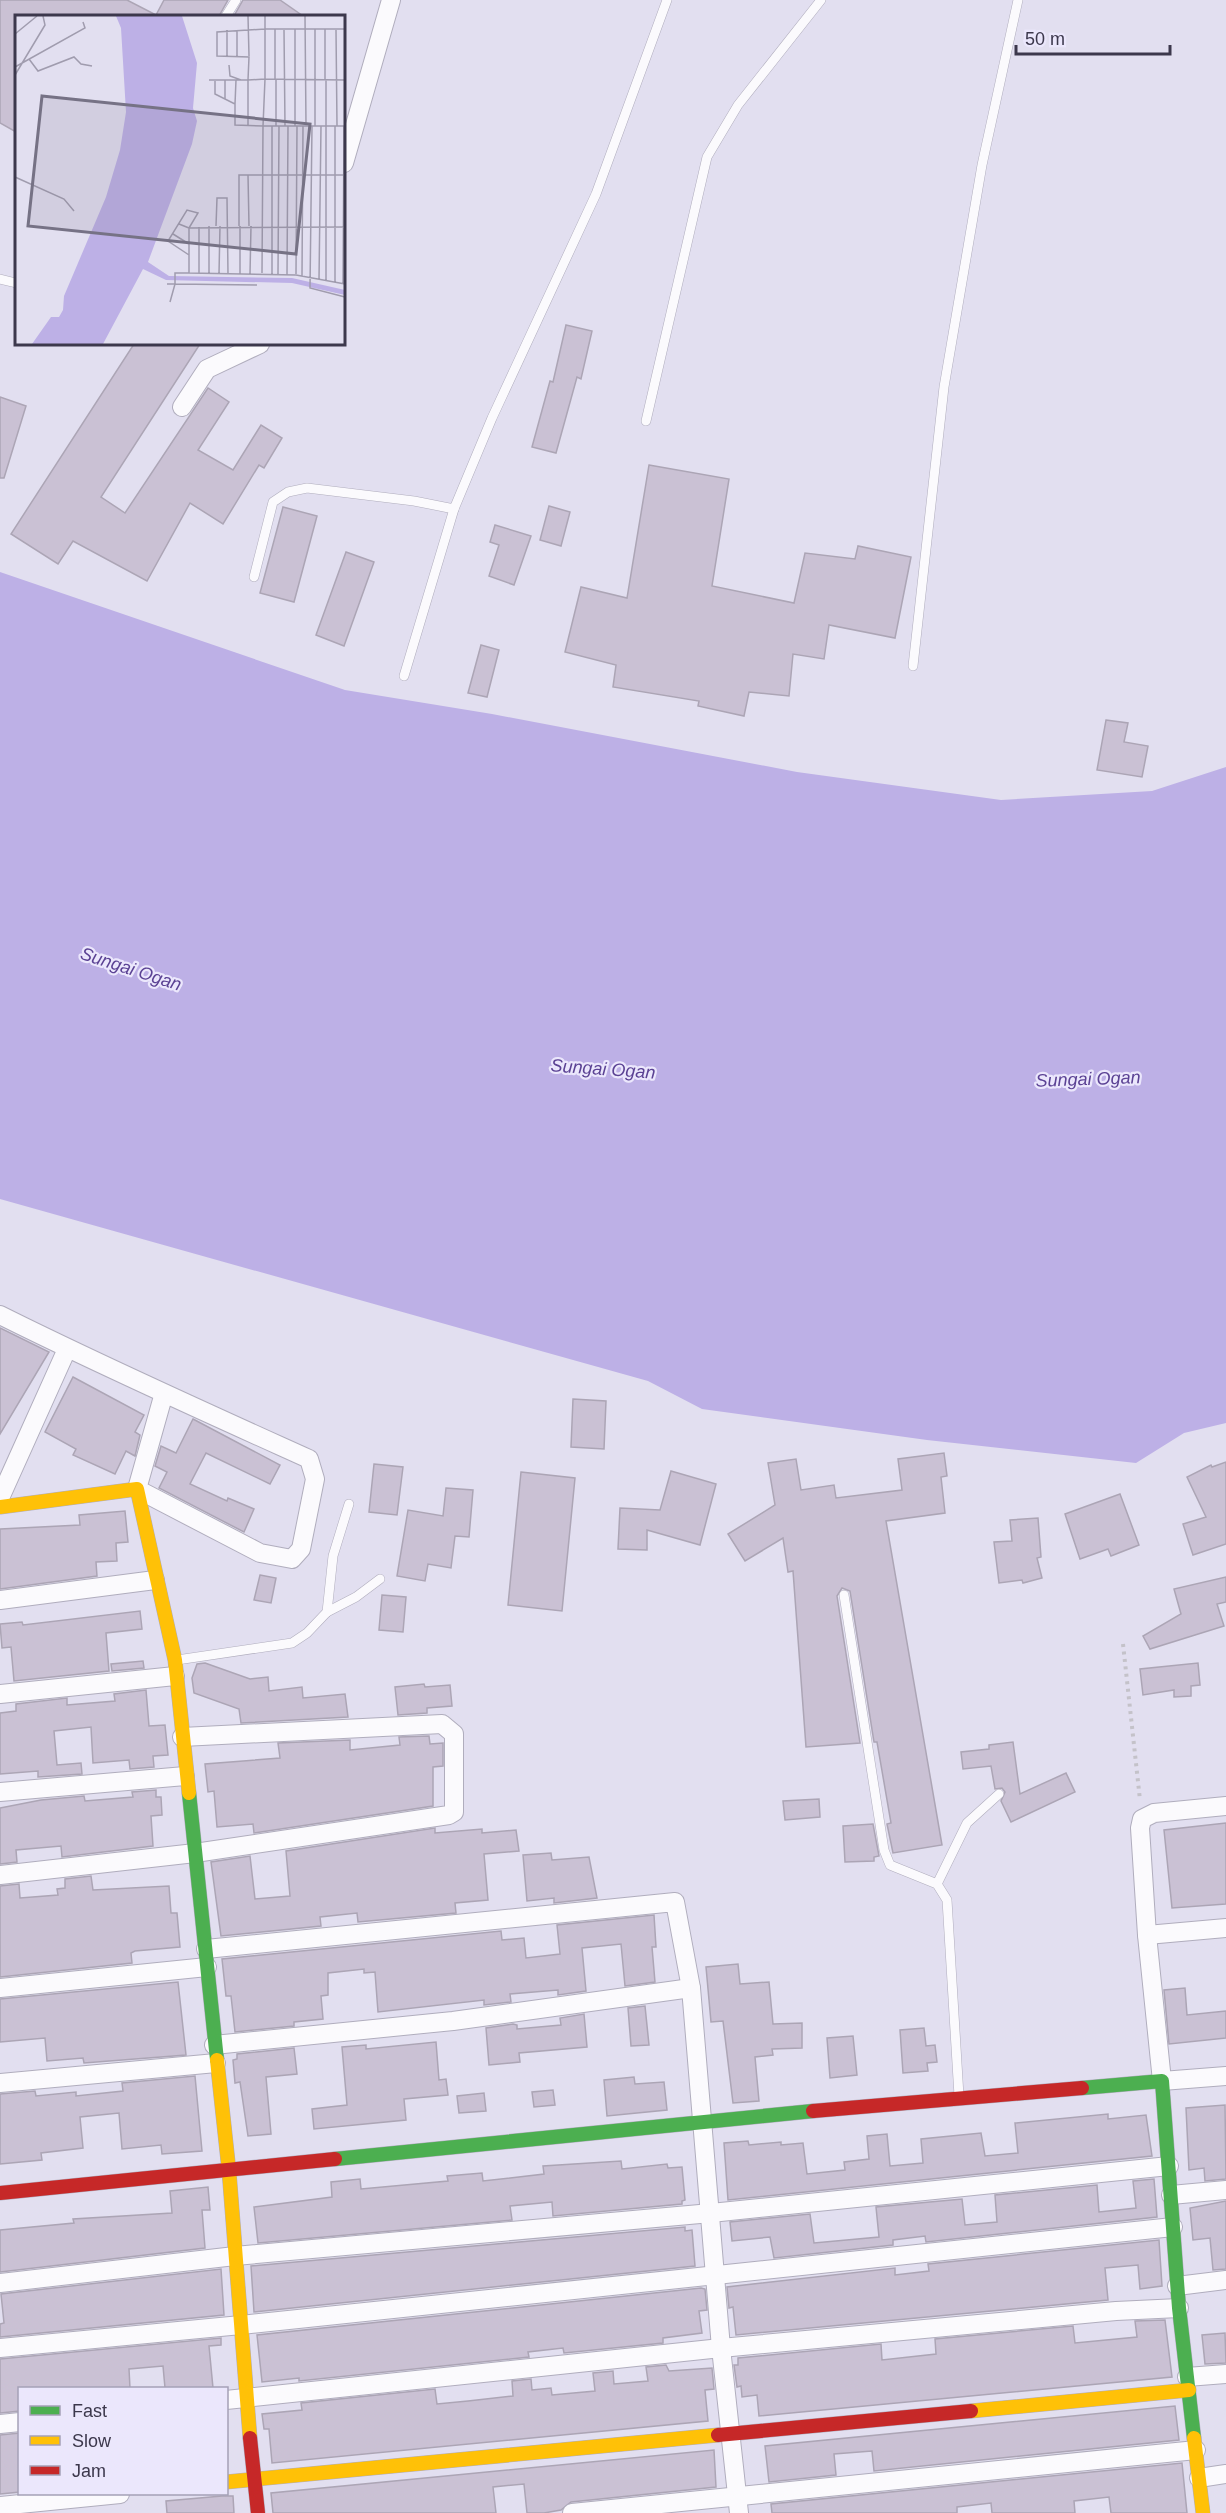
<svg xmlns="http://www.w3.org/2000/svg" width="1226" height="2513" viewBox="0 0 1226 2513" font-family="Arial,sans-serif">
	<rect width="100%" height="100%" fill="#e2dff0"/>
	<path fill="#bdb0e6" d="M0,572L345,690L492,714L797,772L1001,800L1152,791L1226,767V1423L1184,1433L1136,1463L927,1440L702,1409L648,1381L0,1199Z"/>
	<g fill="#cac1d4" stroke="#aca5b5" stroke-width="1.5">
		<path d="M0,0H127L156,15L164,0H228L219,16H16V132L0,123Z"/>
		<path d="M243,0H280L303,16H234Z"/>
		<path d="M566,325L592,331L581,379L577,377L556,453L532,447L550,381L553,382Z"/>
		<path d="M134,344H200L101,497L125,513L208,388L229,402L198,450L233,470L261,425L282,438L264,468L259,465L223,524L190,503L147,581L73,541L58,564L11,534Z"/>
		<path d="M0,397L26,406L4,478H0Z"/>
		<path d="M649,465L729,479L712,586L794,603L805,553L855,559L858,546L911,557L895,638L829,625L824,659L793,654L789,696L749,692L744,716L698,706L699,701L613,687L616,665L565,652L581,587L627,598Z"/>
		<path d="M549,506L570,512L561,546L540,540Z"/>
		<path d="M283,507L317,516L294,602L260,593Z"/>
		<path d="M495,525L531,536L514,585L489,576L499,545L490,542Z"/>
		<path d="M346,552L374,562L344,646L316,635Z"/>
		<path d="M481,645L499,650L487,697L468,693Z"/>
		<path d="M1106,720L1128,723L1124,742L1148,746L1142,777L1097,770Z"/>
		<path d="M0,1328L49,1352L0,1434Z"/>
		<path d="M73,1377L144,1415L135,1432L140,1435L135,1456L126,1451L115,1474L73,1455L76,1449L45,1432Z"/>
		<path d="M573,1399L606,1401L604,1449L571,1447Z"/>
		<path d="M193,1419L280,1465L270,1484L206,1453L190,1484L227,1501L228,1498L254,1509L244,1532L159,1488L167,1472L155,1466L161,1446L176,1453Z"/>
		<path d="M944,1453L947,1476L941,1477L945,1513L886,1521L942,1845L893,1853L887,1824L891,1823L877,1742H874L850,1591L842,1588L837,1596L860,1743L806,1747L793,1571L788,1572L783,1538L745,1561L728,1534L775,1505L768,1463L796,1459L801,1490L834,1485L836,1498L902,1490L898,1459Z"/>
		<path d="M1226,1462V1544L1193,1555L1183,1524L1206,1517L1187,1477L1211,1465L1212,1467Z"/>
		<path d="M374,1464L403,1467L397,1515L369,1512Z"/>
		<path d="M671,1471L716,1484L700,1545L647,1530V1550L618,1549L620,1508L660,1510Z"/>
		<path d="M521,1472L575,1478L562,1611L508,1605Z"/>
		<path d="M446,1488L473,1490L469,1537L455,1536L451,1568L428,1564L425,1581L397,1576L408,1510L443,1516Z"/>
		<path d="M1120,1494L1139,1545L1111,1556L1108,1549L1080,1559L1065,1514Z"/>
		<path d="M125,1511L128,1542L116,1543L117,1561L96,1562L97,1576L0,1589V1529L80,1525L79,1515Z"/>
		<path d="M1038,1518L1041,1557L1037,1558L1042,1578L1023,1583L1022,1580L999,1583L994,1542L1012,1541L1010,1520Z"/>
		<path d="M260,1575L276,1578L271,1603L254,1600Z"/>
		<path d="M1226,1577V1602L1217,1604L1224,1626L1150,1649L1143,1636L1181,1614L1174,1589Z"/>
		<path d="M382,1595L406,1597L403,1632L379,1630Z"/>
		<path d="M140,1611L142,1629L106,1633L109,1671L14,1681L11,1647L2,1648L0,1624L22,1622L23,1625Z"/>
		<path d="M143,1661L144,1668L112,1671L111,1664Z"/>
		<path d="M205,1663L250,1679L268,1677L269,1691L302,1687L303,1698L345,1694L348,1717L241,1723L239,1709L194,1693L192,1678L197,1664Z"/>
		<path d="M1198,1663L1200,1685L1191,1686V1696L1174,1697V1690L1143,1695L1140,1669Z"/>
		<path d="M424,1684L425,1687L450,1685L452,1706L427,1708V1713L398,1715L395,1687Z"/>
		<path d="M146,1690L149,1726L165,1725L168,1755L153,1756L154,1767L130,1769L129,1760L93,1763L91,1727L54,1731L57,1765L81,1763L82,1774L38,1777V1771L0,1774V1713L16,1711V1704L67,1698V1705L115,1701L114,1694Z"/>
		<path d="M429,1736L430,1744L443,1743V1766L433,1767V1806L254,1833L253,1824L217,1827L214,1791L208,1792L205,1764L280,1758L278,1743L350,1740V1750L400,1745L399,1737Z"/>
		<path d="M1013,1742L1020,1794L1066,1773L1075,1792L1011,1822L1001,1801L1005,1792L1002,1788L995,1789L991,1766L963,1769L961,1752L989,1749V1745Z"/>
		<path d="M156,1790V1797H161L162,1815L151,1816L153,1846L62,1857L61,1846L16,1850L17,1862L0,1864V1808L41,1800L84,1796L85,1801L133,1797L132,1792Z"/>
		<path d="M819,1799L820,1817L785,1820L783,1801Z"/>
		<path d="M1226,1823V1904L1172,1908L1164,1830Z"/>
		<path d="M873,1824L879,1856L874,1857V1861L845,1862L843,1826Z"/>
		<path d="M435,1828V1833L482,1829V1833L516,1830L519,1851L484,1854L488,1900L455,1903L456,1913L358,1922L357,1913L320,1917L321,1926L221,1936L211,1862L250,1856L255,1899L290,1896L286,1851Z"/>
		<path d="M551,1853L552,1860L589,1857L597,1898L554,1903V1898L527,1901L523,1855Z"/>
		<path d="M91,1876L93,1890L169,1886L171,1913H177L180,1947L135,1951L131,1953L132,1963L0,1977V1886L19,1884L20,1898L58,1895L57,1889L65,1888V1879Z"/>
		<path d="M654,1915L656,1947H652L655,1982L625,1986L621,1944L582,1948L586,1991L558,1995V1990L510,1994L511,2002L484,2005V2000L378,2012L375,1972L364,1973V1969L328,1973V1995L321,1996L323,2019L294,2022V2026L235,2032L231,1996H226L222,1959L501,1931L502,1940L524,1938L526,1958L560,1954L557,1925Z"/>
		<path d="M738,1964L740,1984L769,1982L773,2024L802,2023V2048L772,2049L773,2055L755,2057L759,2101L733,2103L723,2021L711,2022L706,1967Z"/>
		<path d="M178,1982L186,2055L84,2063L83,2058L47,2061L45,2038L0,2042V1999Z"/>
		<path d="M1185,1988L1187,2015L1226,2011V2038L1169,2044L1164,1990Z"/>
		<path d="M645,2006L649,2045L631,2046L628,2008Z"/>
		<path d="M584,2014L587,2047L519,2053L520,2062L489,2065L486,2028L513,2024L517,2025V2029L561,2025L560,2018Z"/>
		<path d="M924,2028L926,2046L935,2045L937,2062L927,2063L928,2071L903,2073L900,2030Z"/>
		<path d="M853,2036L857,2075L830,2078L827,2038Z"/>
		<path d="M436,2042L439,2080L446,2079L448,2095L404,2099L406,2120L314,2129L312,2109L347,2105L342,2047L366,2045V2049Z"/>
		<path d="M294,2048L297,2074L266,2077L271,2134L248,2136L240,2082L235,2083L233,2060L237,2059V2054Z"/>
		<path d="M195,2076L202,2151L162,2154L161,2145L122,2149L119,2113L80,2117L83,2148L41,2153L42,2160L0,2164V2094L35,2091L36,2096L76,2092V2096L123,2091L122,2083Z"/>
		<path d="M634,2077L635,2084L664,2082L667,2110L607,2116L604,2080Z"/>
		<path d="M553,2090L555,2105L534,2107L532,2092Z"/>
		<path d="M484,2093L486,2111L459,2113L457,2096Z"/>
		<path d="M1225,2105L1226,2179L1205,2181L1204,2168L1189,2170L1186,2108Z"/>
		<path d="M1108,2114V2119L1146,2115L1152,2156L728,2200L724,2143L748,2141L749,2145L781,2142V2145L803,2143L807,2174L845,2170L844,2162L869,2159L867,2136L887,2134L890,2166L923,2163L921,2139L981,2133L985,2156L1018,2153L1015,2123Z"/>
		<path d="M621,2161L622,2169L667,2164L668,2168L682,2167L685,2200L682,2201V2204L553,2216L552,2202L510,2206L512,2220L258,2243L254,2207L332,2197L331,2182L360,2179L361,2189L448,2181L447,2176L482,2173L483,2181L544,2174L543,2166Z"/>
		<path d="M1154,2179L1157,2217L926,2242L925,2236L893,2240V2245L774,2258L770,2237L732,2241L730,2222L810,2214L814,2243L879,2237L876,2207L962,2199L965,2225L997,2222L995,2195L1097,2185L1099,2212L1136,2208L1133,2181Z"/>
		<path d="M208,2187L210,2210H202L205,2248L0,2272V2230L74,2223L73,2219L172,2213L170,2191Z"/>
		<path d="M1226,2201V2269L1213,2270L1210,2238L1193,2240L1190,2208Z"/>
		<path d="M685,2227V2231L692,2230L695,2266L254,2312L251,2266Z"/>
		<path d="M1159,2240L1162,2286L1140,2289L1138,2265L1105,2268L1108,2300L736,2335L733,2307L729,2308L727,2287L895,2268V2275L929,2271L928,2264Z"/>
		<path d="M221,2269L224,2315L0,2337V2324L4,2323L1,2294Z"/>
		<path d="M701,2288L705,2289L707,2310L699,2311L702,2333L663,2338V2343L564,2353L563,2348L528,2352L529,2357L299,2381V2378L262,2382L257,2335Z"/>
		<path d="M1165,2320L1172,2377L759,2416L757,2395L742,2397L741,2386L737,2387L734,2365H738V2358L881,2344L882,2360L936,2354L935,2339L1073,2326L1075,2343L1137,2337L1135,2321Z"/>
		<path d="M1225,2333L1226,2363L1205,2364L1202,2335Z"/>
		<path d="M221,2338V2345L209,2346L213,2388H165L163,2366L129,2369L130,2388H20V2411L0,2413V2359Z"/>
		<path d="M666,2365L669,2371L712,2368L714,2389L705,2390L708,2421L272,2463L269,2429H264L262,2414L302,2410L301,2403L435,2389L437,2404L468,2401L513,2396L512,2381L531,2379L532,2390L551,2388L552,2395L595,2391L593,2373L613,2371L614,2384L648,2381L646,2367Z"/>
		<path d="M1175,2406L1179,2440L874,2471L872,2451L834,2454L836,2475L769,2482L765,2446Z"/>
		<path d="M20,2433V2492L0,2494V2435Z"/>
		<path d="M714,2450L716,2487L571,2502L561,2510L544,2513H527L524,2484L493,2487L496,2513H273L271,2493Z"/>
		<path d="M1182,2463L1187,2513H1111L1109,2497L1074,2501L1075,2513H992L991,2503L957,2507V2513H772L771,2504Z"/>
		<path d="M222,2496H233L234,2513H167L166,2501Z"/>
	</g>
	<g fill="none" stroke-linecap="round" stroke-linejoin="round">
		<defs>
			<g id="lane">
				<path d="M226,16L236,0"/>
				<path d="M0,279L16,283"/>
				<path d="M646,421L707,157L738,105L821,0"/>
				<path d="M254,577L273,502L288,492L307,488L414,501L454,509L492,418L596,194L667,0"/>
				<path d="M913,666L944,387L982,165L1018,0"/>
				<path d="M404,676L454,509"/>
				<path d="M844,1595L884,1850L890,1865L937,1884L947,1900L959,2096"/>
				<path d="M327,1612L356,1597L380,1579"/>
				<path d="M177,1660L292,1643L307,1633L327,1612L333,1556L349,1504"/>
				<path d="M937,1884L967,1823L999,1794"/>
			</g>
			<g id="street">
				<path d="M344,163L391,0"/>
				<path d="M182,407L207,369L260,344"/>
				<path d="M0,1315C102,1366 205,1412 309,1459L315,1479L301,1549L292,1559L260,1553L137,1489L164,1393"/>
				<path d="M0,1498L67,1349"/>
				<path d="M0,1600L155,1580"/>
				<path d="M0,1694L175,1676"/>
				<path d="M0,1792L185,1776"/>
				<path d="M1226,1806L1154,1813L1142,1819L1140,1828L1147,1935L1162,2081L1226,2076"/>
				<path d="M0,1875L195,1853L449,1815L454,1812V1734L442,1724L182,1737"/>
				<path d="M1147,1935L1226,1928"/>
				<path d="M206,1949L675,1902L691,1988L721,2348L739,2513"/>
				<path d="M0,1988L207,1967"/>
				<path d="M214,2045L453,2021L691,1988"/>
				<path d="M0,2083L216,2063"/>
				<path d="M1171,2195L1226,2190"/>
				<path d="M0,2283L235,2256L711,2213L1169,2166"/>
				<path d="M1177,2286L1226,2280"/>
				<path d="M0,2348L241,2325L1173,2227"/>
				<path d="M1187,2377L1226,2374"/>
				<path d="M226,2400L721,2348L1116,2311L1179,2308"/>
				<path d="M0,2424L20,2422"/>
				<path d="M1199,2478L1226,2474"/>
				<path d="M0,2506L120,2494"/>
				<path d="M572,2513L1196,2450"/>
			</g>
			<g id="fast">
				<path d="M189,1793L217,2060"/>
				<path d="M1082,2088L1162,2081L1179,2308L1194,2438"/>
				<path d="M335,2159L813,2111"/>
			</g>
			<g id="slow">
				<path d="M0,1507L137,1489L175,1660L189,1793"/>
				<path d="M217,2060L229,2171L250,2438"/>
				<path d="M971,2411L1189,2390"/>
				<path d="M1194,2438L1203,2513"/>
				<path d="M226,2482L718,2435"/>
			</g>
			<g id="jam">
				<path d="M813,2111L1082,2088"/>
				<path d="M0,2193L335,2159"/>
				<path d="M718,2435L971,2411"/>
				<path d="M250,2438L258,2513"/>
			</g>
		</defs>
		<use href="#lane" stroke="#b0adbd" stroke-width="10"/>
		<use href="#street" stroke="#b0adbd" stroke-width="20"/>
		<use href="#fast" stroke="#b0adbd" stroke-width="15"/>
		<use href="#slow" stroke="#b0adbd" stroke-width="15"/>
		<use href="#jam" stroke="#b0adbd" stroke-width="15"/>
		<path stroke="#c4c2c9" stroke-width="4" stroke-dasharray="3 4.5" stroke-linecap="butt" d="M1123,1644L1140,1800"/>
		<use href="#lane" stroke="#fbfafd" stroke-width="9"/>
		<use href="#street" stroke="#fbfafd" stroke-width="18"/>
		<use href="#fast" stroke="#4caf50" stroke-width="14"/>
		<use href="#slow" stroke="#ffc107" stroke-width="14"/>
		<use href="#jam" stroke="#c62828" stroke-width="14"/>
	</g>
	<g text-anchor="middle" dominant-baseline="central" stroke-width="4.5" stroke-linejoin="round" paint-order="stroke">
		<g font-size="18" font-style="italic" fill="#5b4294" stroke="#ebe7fc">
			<text transform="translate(131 969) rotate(18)">Sungai Ogan</text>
			<text transform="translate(603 1069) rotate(4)">Sungai Ogan</text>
			<text transform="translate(1088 1079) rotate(-2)">Sungai Ogan</text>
		</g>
	</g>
	<g transform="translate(15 15)">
		<rect width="330" height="330" fill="#e2dff0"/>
		<path d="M101,1H167L182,48L178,93L182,106L177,129L133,247L154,261L277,263L330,275V280L277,268L151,265L128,254L88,329H17L36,302H44L48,295L49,281L91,182L105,135L111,97L106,13Z" fill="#bdb0e6"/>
		<path fill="none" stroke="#a09cae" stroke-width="1.5" d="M233,1L234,41M250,1V14H330M290,1L291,110M280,14V111M300,14V111M310,14V64M269,15L270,111M321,15L322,111M0,19L22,1M212,42V15M222,42V15M14,44L23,56L59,42L66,49L77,51M214,50L215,61L226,65M0,52L70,13L68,7M0,60L30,10L28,1M260,64V14M194,65H233L250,64V14L202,17V41L234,42L233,65V111M311,65V267M200,66V79L220,89V110L248,111L250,64L330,65M210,84V65M220,89L221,65M261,111V64M297,111L295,273L330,282M320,111V268M233,160L234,211M0,162L49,184L59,196M164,209L174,213L183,198L172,195L153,226L174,240M194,211V259M201,211L202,183H212L213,259M224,211V160H328M225,211V259M184,212V259M330,212L174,213V258L281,260L330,269M158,219L174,229M174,258H160V269L242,270M247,258L248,111H330M204,259L205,211M235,259L236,211M257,259V111M263,259L264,111M281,259L282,111M272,260L273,111M287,261L288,111M304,265L306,111M152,269H160L155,287M328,269L329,111"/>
		<path fill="#767285" fill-opacity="0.15" stroke="#767285" stroke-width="3" d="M27,81L295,109L281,239L13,211Z"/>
		<rect width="330" height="330" fill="none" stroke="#3c384c" stroke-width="3"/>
	</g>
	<rect x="18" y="2387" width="210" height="108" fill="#ebe7fc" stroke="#a5a1b6" stroke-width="1.5"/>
	<rect x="30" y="2406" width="30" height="9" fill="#4caf50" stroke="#a5a1b6" stroke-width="1.5"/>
	<text x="72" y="2417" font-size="18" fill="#3c384c">Fast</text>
	<rect x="30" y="2436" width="30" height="9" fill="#ffc107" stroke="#a5a1b6" stroke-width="1.5"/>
	<text x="72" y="2447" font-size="18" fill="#3c384c">Slow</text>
	<rect x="30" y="2466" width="30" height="9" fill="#c62828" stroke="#a5a1b6" stroke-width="1.5"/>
	<text x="72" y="2477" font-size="18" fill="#3c384c">Jam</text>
	<path d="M1016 45v9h154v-9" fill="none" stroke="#3c384c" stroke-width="3"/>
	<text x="1025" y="45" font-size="18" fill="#3c384c" stroke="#ebe7fc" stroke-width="4.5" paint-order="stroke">50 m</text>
</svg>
